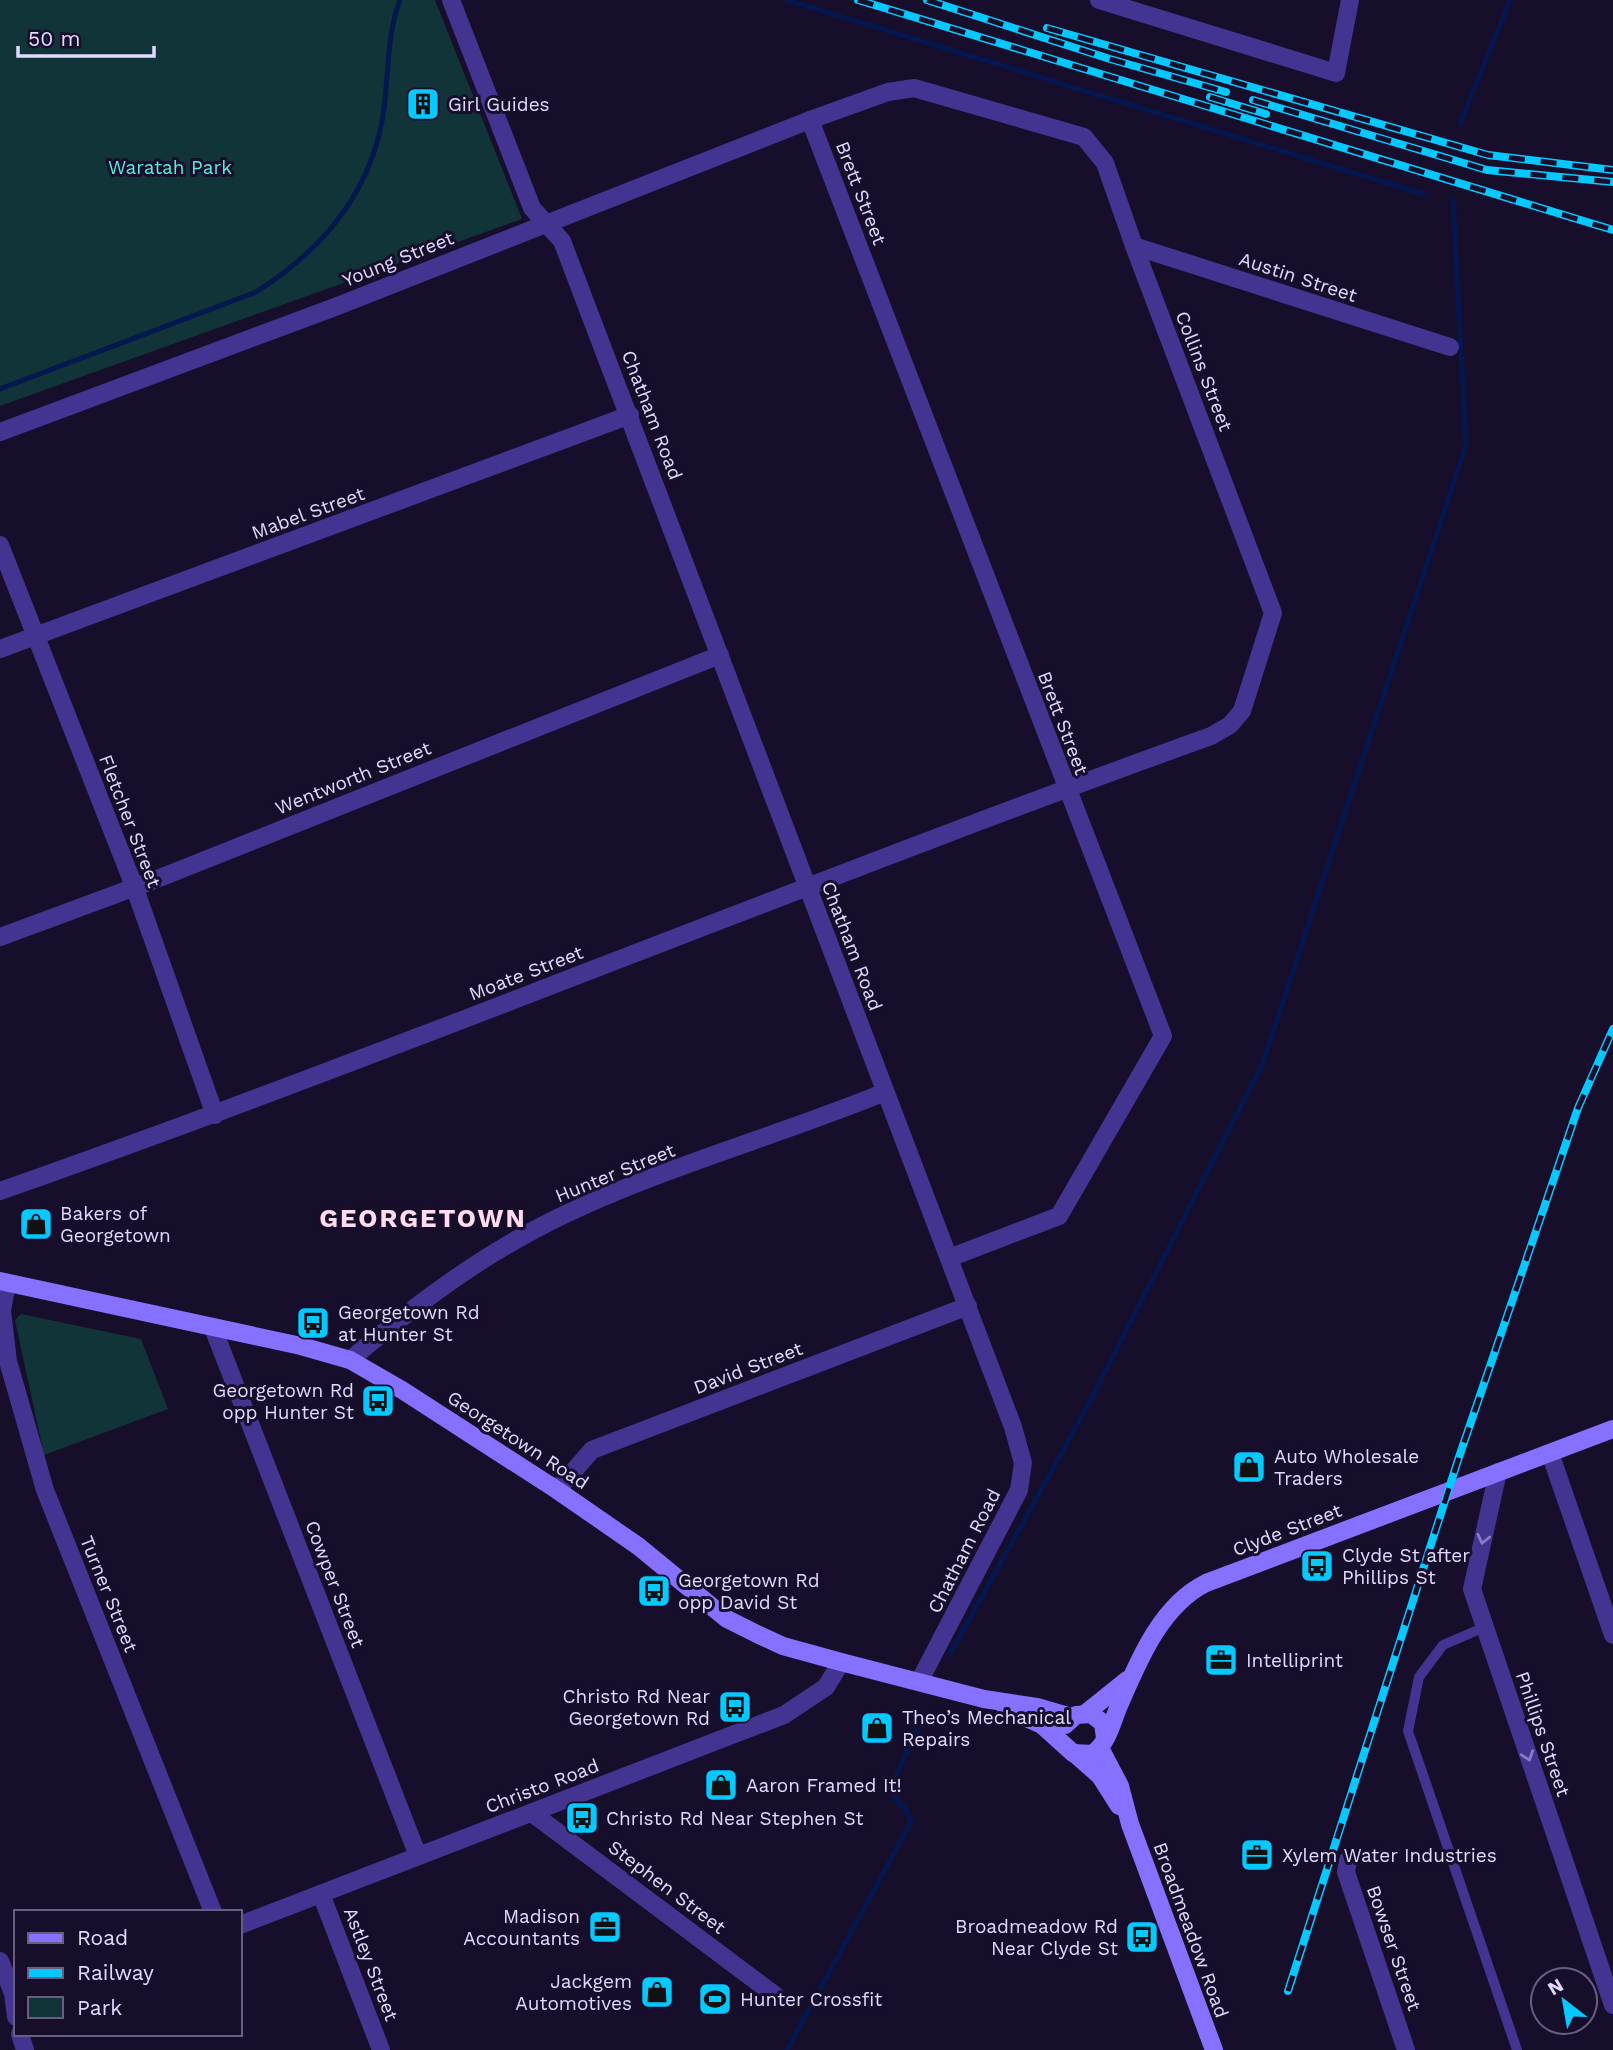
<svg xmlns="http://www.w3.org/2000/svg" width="1613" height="2050" viewBox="0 0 1613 2050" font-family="'Work Sans',sans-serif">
	<rect width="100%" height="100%" fill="#170e2c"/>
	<g fill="#103437">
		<path d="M0,0H435L522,219L0,406Z"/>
		<path d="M21,1314L141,1339L168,1409L44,1455L15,1320Z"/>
	</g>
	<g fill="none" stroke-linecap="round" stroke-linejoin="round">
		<g stroke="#05174f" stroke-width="5">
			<path d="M787,0L1423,194"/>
			<path d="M1460,124L1510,0"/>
			<path d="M0,389L256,292C321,251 370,194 383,116C389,78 386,36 400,0"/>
			<path d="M950,1654L1086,1409L1262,1065L1466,445L1453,200"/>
			<path d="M787,2050L911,1822L906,1809L893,1796L895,1778L925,1713"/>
		</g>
		<path stroke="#423490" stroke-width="10" d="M1485,1627L1443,1645L1419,1677L1408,1731L1517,2050"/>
		<g stroke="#423490" stroke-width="18">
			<path d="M451,0L532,208L562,241L1013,1427L1023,1463L1019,1490L920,1680"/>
			<path d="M1099,0L1336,73L1350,0"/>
			<path d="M810,120L1163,1036L1059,1216L949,1258"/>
			<path d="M1134,246L1450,347"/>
			<path d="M0,432L335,307L810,120L888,92L914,88L1084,137L1105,163L1134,246L1273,613L1242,711L1230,725L1211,736C805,882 407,1048 0,1191"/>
			<path d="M0,545L134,886L215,1115"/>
			<path d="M0,649L630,415"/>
			<path d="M0,937L157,879L720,655"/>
			<path d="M7,1283L2,1311L8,1361L45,1490L213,1912"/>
			<path d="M213,1328L418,1856"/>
			<path d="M350,1360C404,1314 461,1270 523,1236C632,1175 769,1140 885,1092"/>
			<path d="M1550,1453L1613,1635"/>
			<path d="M1498,1472L1472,1589L1613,2005"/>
			<path d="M557,1490L592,1450L968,1306"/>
			<path d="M532,1813L776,1996"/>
			<path d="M1348,1860L1346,1872L1406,2050"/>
			<path d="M321,1894L381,2050"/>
			<path d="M240,1925L784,1715L826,1687L841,1662"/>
			<path d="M0,1961L13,1993L16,2017"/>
			<path d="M20,2034L25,2050"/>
		</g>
		<g stroke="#8570ff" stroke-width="18">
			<path d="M0,1281L301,1346L350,1360L402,1390L557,1490L638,1546L727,1619L759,1635L783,1646L841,1662L984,1699L1037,1707L1071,1717"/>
			<path d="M1006,1709L1042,1725L1073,1753L1092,1754C1107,1745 1112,1723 1118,1708C1138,1662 1160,1606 1206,1583L1613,1429"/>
			<path d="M1086,1713L1127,1680"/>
			<path d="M1065,1725L1076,1715L1091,1714L1103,1723L1105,1738"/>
			<path d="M1100,1748L1120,1786L1130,1824L1214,2050"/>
			<path d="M1074,1753L1100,1776L1119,1806"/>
		</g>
		<defs>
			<g id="rail">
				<path d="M858,0L1613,230"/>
				<path d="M927,0L1110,59L1226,92"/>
				<path d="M1047,28L1488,155L1613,170"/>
				<path d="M1210,97L1266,114"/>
				<path d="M1253,100L1487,170L1613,182"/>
				<path d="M1288,1991L1459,1457L1578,1108L1613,1029"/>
			</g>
		</defs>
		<use href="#rail" stroke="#05c8ff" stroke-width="8"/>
		<use href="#rail" stroke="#170e2c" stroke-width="5" stroke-dasharray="16" stroke-linecap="butt"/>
	</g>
	<defs><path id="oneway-chevron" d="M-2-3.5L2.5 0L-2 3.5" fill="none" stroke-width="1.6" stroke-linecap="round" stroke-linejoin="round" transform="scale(1.75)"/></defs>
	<g stroke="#8a7ec2">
		<use href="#oneway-chevron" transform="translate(1483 1539) rotate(103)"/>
		<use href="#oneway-chevron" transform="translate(1528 1756) rotate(71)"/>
	</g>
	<defs>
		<symbol id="building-square" viewBox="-11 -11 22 22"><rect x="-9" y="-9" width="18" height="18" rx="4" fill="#05c8ff" stroke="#170e2c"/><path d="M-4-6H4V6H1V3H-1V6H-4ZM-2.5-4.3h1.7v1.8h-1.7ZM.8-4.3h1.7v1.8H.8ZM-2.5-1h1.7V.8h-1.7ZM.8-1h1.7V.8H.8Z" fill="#111"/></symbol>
		<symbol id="shop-square" viewBox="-11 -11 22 22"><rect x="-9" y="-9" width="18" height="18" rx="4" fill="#05c8ff" stroke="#170e2c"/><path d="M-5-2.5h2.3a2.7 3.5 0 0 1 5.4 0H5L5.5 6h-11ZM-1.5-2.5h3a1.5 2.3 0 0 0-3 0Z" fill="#111"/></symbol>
		<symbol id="bus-square" viewBox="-11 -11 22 22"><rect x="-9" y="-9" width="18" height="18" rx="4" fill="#05c8ff" stroke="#170e2c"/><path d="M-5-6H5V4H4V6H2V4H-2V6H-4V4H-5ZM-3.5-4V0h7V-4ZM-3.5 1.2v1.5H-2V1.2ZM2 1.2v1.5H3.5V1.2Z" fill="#111"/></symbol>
		<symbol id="office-square" viewBox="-11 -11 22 22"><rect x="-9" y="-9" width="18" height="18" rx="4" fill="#05c8ff" stroke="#170e2c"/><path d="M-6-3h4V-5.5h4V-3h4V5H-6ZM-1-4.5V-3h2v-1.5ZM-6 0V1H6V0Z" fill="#111"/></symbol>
		<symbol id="stadium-square" viewBox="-11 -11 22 22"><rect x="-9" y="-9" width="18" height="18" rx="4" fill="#05c8ff" stroke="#170e2c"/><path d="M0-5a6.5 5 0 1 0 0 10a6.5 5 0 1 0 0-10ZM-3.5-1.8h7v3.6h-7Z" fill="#111"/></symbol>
	</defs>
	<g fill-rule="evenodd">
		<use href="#building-square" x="404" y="85" width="38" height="38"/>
		<use href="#shop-square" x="17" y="1205" width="38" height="38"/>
		<use href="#bus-square" x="294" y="1304" width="38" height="38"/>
		<use href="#bus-square" x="359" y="1382" width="38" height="38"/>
		<use href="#shop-square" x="1230" y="1448" width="38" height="38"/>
		<use href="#bus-square" x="1298" y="1547" width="38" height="38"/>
		<use href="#bus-square" x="635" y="1572" width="38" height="38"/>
		<use href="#office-square" x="1202" y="1641" width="38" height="38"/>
		<use href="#bus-square" x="716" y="1688" width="38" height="38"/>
		<use href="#shop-square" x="858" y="1709" width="38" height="38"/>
		<use href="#shop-square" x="702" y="1766" width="38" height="38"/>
		<use href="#bus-square" x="563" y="1799" width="38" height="38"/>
		<use href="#office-square" x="1238" y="1836" width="38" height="38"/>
		<use href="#office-square" x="586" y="1908" width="38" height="38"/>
		<use href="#bus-square" x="1123" y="1918" width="38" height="38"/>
		<use href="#shop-square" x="638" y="1973" width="38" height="38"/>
		<use href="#stadium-square" x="696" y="1980" width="38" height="38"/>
	</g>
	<g text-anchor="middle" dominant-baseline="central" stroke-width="6" stroke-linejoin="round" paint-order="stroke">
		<g font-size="19" fill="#e2d9ff" stroke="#170e2c" text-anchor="start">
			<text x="448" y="104">Girl Guides</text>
			<text x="60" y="1213">Bakers of<tspan x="60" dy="22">Georgetown</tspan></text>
			<text x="338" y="1312">Georgetown Rd<tspan x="338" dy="22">at Hunter St</tspan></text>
			<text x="354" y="1390" text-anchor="end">Georgetown Rd<tspan x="354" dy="22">opp Hunter St</tspan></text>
			<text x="1274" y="1456">Auto Wholesale<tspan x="1274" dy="22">Traders</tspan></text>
			<text x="1342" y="1555">Clyde St after<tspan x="1342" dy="22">Phillips St</tspan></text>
			<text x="678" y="1580">Georgetown Rd<tspan x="678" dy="22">opp David St</tspan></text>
			<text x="1246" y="1660">Intelliprint</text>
			<text x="710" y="1696" text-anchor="end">Christo Rd Near<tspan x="710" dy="22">Georgetown Rd</tspan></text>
			<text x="902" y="1717">Theo’s Mechanical<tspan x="902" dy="22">Repairs</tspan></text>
			<text x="746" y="1785">Aaron Framed It!</text>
			<text x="606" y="1818">Christo Rd Near Stephen St</text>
			<text x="1282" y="1855">Xylem Water Industries</text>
			<text x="580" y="1916" text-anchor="end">Madison<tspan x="580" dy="22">Accountants</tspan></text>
			<text x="1118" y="1926" text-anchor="end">Broadmeadow Rd<tspan x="1118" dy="22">Near Clyde St</tspan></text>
			<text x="632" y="1981" text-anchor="end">Jackgem<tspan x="632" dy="22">Automotives</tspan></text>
			<text x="740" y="1999">Hunter Crossfit</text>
		</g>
		<g font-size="19" fill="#57edda" stroke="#170e2c">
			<text x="170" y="167">Waratah Park</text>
		</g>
		<g font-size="19" fill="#e2d9ff" stroke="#170e2c">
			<text transform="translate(861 193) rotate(69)">Brett Street</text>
			<text transform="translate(398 259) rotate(-22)">Young Street</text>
			<text transform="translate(1298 277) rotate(18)">Austin Street</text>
			<text transform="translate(1204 371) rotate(69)">Collins Street</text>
			<text transform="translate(652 415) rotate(69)">Chatham Road</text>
			<text transform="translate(308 513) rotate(-20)">Mabel Street</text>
			<text transform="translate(1063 723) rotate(69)">Brett Street</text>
			<text transform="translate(353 778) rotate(-22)">Wentworth Street</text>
			<text transform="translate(130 821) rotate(69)">Fletcher Street</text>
			<text transform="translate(852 946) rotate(69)">Chatham Road</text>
			<text transform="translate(526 973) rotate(-21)">Moate Street</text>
			<text transform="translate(615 1173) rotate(-22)">Hunter Street</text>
			<text transform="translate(748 1368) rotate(-21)">David Street</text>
			<text transform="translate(518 1440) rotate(33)">Georgetown Road</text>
			<text transform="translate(1287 1530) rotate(-21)">Clyde Street</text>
			<text transform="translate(964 1551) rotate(-63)">Chatham Road</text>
			<text transform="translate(335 1584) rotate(69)">Cowper Street</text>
			<text transform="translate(109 1594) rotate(68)">Turner Street</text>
			<text transform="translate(1543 1734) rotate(71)">Phillips Street</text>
			<text transform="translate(542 1786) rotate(-21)">Christo Road</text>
			<text transform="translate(667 1887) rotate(37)">Stephen Street</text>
			<text transform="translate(1191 1930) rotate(70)">Broadmeadow Road</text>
			<text transform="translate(1394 1948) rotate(71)">Bowser Street</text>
			<text transform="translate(371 1964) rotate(69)">Astley Street</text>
		</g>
		<g font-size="26" font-weight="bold" letter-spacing="2" fill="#ffdbee" stroke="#170e2c">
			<text x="423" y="1218">GEORGETOWN</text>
		</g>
	</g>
	<rect x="14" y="1910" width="228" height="126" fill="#170e2c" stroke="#685f80" stroke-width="2"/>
	<rect x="28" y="1933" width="35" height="10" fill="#8570ff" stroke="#685f80" stroke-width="2"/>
	<text x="77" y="1945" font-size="21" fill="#e2d9ff">Road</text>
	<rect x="28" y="1968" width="35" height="10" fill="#05c8ff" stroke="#685f80" stroke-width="2"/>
	<text x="77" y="1980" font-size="21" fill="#e2d9ff">Railway</text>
	<rect x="28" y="1997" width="35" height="21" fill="#103437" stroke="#685f80" stroke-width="2"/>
	<text x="77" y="2015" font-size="21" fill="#e2d9ff">Park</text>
	<g transform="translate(1564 2001) rotate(329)"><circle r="33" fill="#170e2c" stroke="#685f80" stroke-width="2"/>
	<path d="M0-5L12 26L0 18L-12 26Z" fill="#05c8ff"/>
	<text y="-10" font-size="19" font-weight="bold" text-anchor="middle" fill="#e2d9ff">N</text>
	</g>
	<path d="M18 46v10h136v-10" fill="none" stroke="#e2d9ff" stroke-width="3.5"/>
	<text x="28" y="46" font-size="21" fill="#e2d9ff" stroke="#170e2c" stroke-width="5" paint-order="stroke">50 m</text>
</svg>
